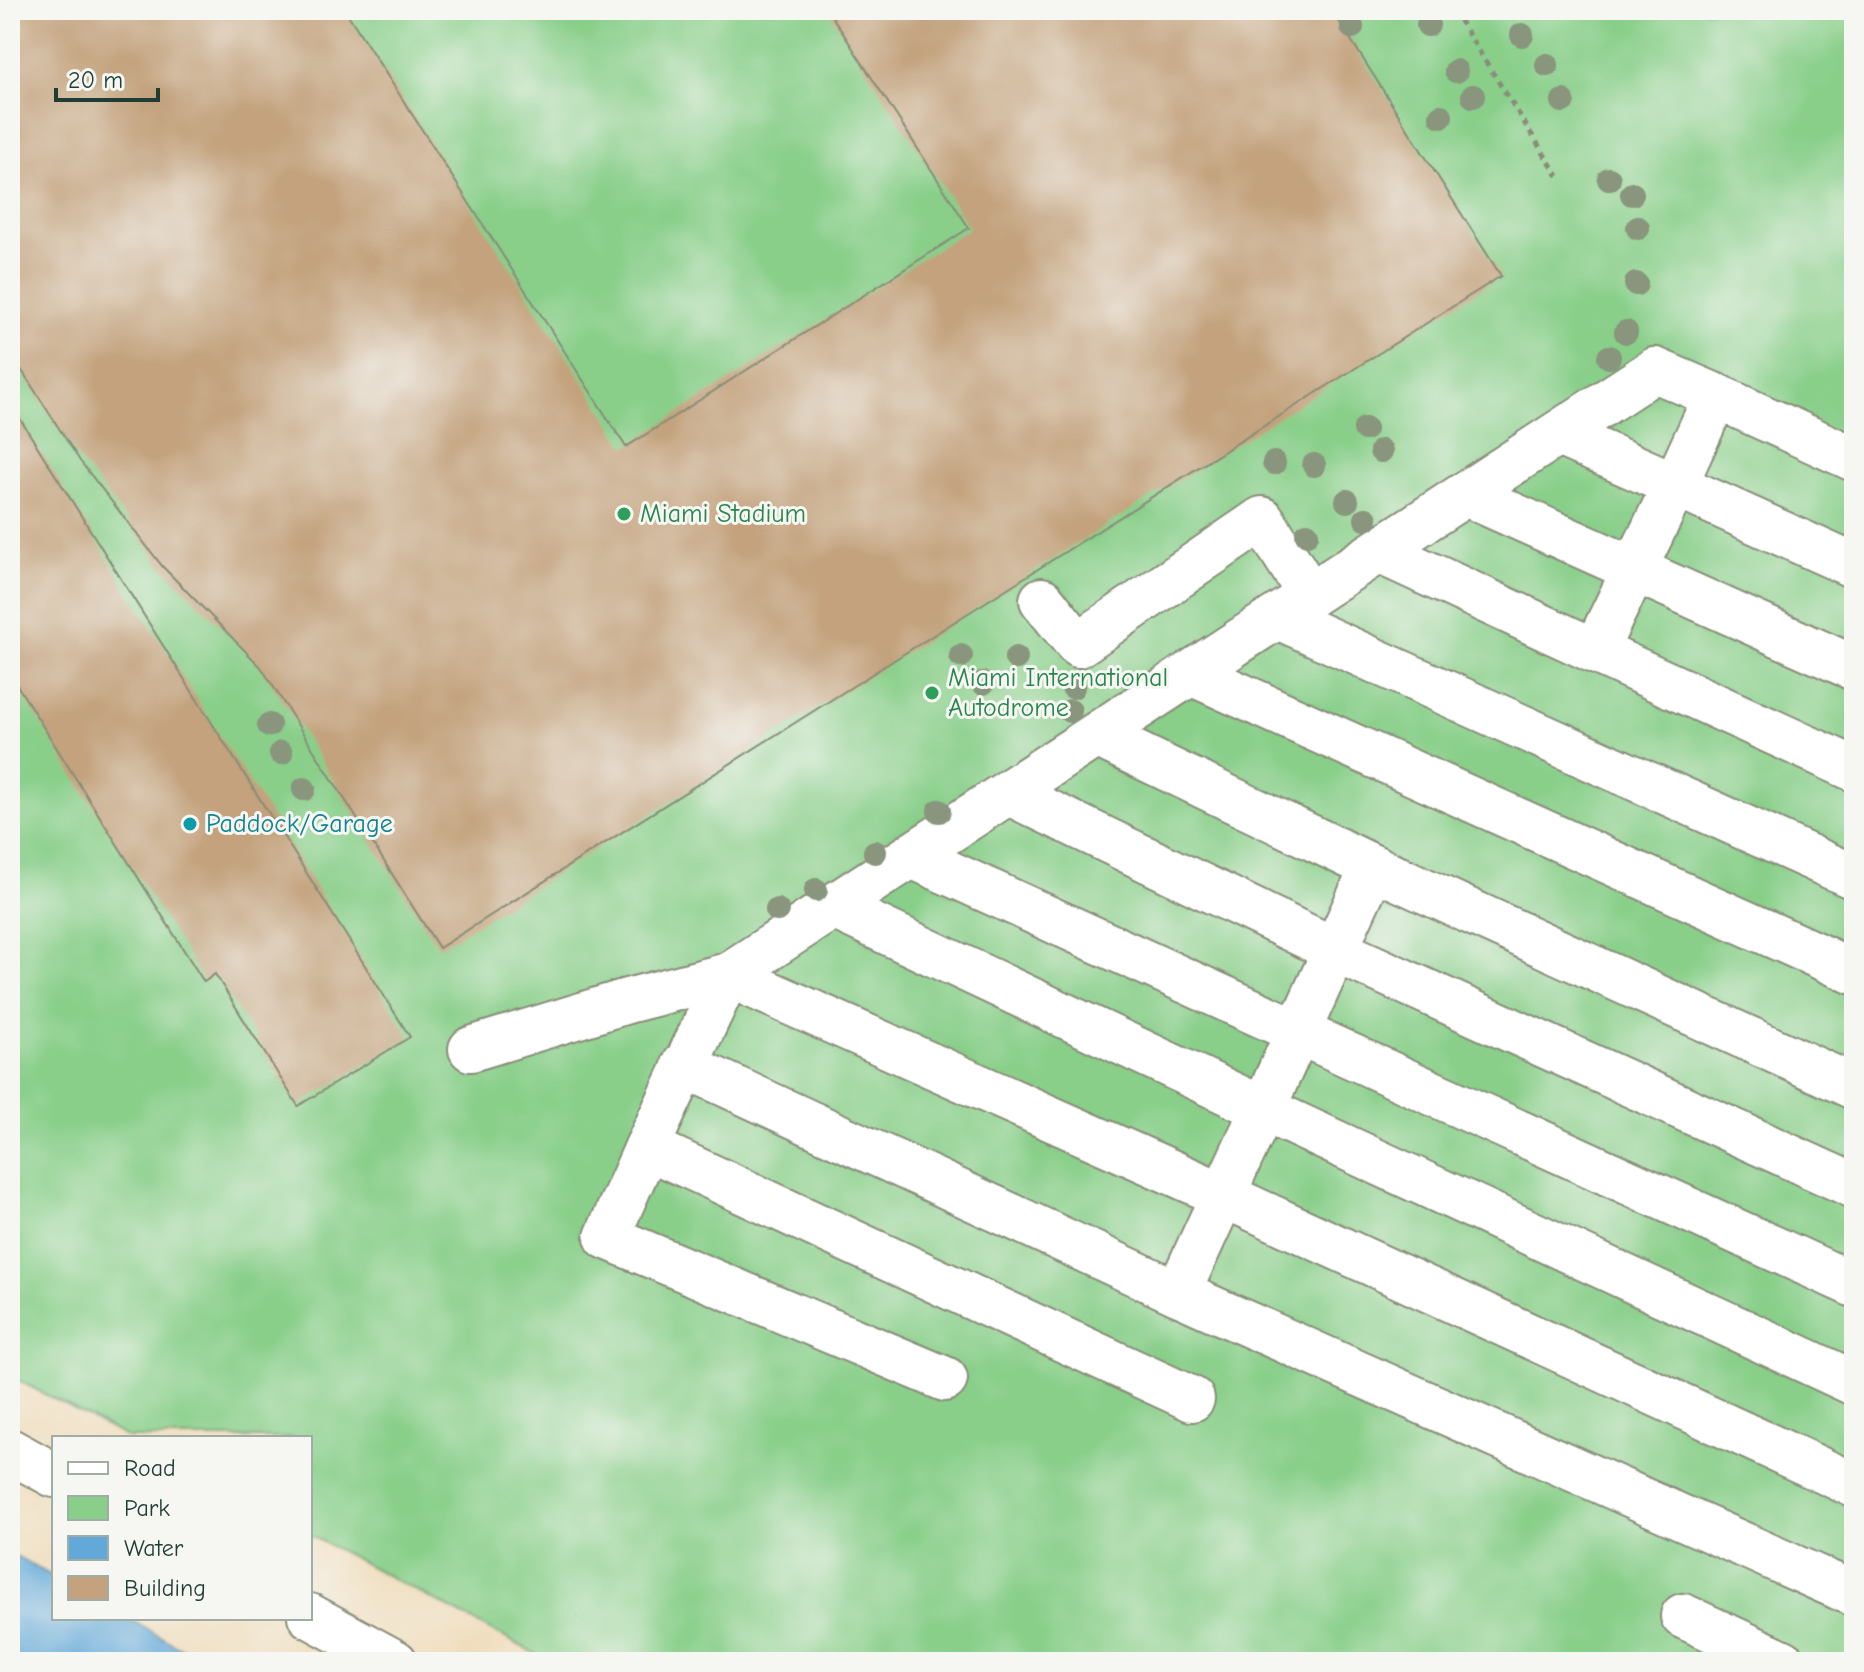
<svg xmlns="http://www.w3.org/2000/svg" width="1864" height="1672" viewBox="0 0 1864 1672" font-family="'Comic Neue',sans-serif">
	<rect width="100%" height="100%" fill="#f6f6f2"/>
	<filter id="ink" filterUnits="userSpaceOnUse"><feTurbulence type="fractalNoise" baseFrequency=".0125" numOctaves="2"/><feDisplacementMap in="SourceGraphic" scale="16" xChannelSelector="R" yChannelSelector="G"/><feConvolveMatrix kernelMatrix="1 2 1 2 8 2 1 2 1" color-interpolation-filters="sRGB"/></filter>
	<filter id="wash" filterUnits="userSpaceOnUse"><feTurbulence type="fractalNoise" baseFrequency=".006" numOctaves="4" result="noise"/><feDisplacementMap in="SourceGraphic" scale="32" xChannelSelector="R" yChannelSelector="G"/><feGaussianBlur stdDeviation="1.8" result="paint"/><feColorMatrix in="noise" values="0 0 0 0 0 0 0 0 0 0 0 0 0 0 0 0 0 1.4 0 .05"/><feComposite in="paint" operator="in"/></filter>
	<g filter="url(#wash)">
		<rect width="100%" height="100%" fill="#f0ddbc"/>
		<path fill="#89cf8a" stroke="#54865f" stroke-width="2" d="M10,10H1854V1662H551L310,1535V1438H128L10,1376Z"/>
		<path fill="#62a8d8" stroke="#407286" stroke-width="2" d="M10,1553L54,1577V1618H127L206,1662H10Z"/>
		<g id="blocks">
			<g fill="#c3a27d">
				<path d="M10,10H345L626,447L969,228L828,10H1332L1501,276L439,948L261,667L163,567L80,461L10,352Z"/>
				<path d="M10,403L410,1037L298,1106L215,974L204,982L10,674Z"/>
			</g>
		</g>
	</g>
	<g filter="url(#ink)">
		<use href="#blocks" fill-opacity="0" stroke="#888d78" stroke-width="2"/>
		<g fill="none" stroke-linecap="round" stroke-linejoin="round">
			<defs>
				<g id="minor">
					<path d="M1716,396L1655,370L728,975L1223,1195L1178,1293L1854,1594"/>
					<path d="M1559,434L1675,485L1716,396L1854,459"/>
					<path d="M1466,494L1854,668"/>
					<path d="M1379,551L1595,651"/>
					<path d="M1854,566L1675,485L1595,651L1854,769"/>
					<path d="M1042,600L1078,645L1262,519L1310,595"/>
					<path d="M1278,617L1854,877"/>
					<path d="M1191,673L1854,972"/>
					<path d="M1097,735L1373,867"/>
					<path d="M914,857L1854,1285"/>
					<path d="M836,908L1263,1109L1335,950L1009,793"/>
					<path d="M728,975L647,1147L1192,1399"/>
					<path d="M471,1049L627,1001L728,975"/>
					<path d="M684,1065L1178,1293"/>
					<path d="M1854,1087L1373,867L1335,950L1854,1186"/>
					<path d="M647,1147L607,1237L945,1379"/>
					<path d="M1854,1383L1263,1109L1223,1195L1854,1485"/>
					<path d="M10,1451L54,1475"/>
					<path d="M310,1616L395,1662"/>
					<path d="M1683,1616L1783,1662"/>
				</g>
			</defs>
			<use href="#minor" stroke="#888d78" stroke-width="48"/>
			<path stroke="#888d78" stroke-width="5" stroke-dasharray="6 6" stroke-linecap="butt" d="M1453,10L1558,176"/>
			<use href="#minor" stroke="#fff" stroke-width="44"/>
		</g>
		<g fill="#89957b">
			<circle cx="1428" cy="25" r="12"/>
			<circle cx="1352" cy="27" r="12"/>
			<circle cx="1522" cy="35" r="12"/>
			<circle cx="1547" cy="65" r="12"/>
			<circle cx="1456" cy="71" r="12"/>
			<circle cx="1473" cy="96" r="12"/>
			<circle cx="1563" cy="101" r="12"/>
			<circle cx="1441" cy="116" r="12"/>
			<circle cx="1609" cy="179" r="12"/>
			<circle cx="1632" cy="194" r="12"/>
			<circle cx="1638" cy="228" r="12"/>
			<circle cx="1636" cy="284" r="12"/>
			<circle cx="1626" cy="332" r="12"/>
			<circle cx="1609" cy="357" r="12"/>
			<circle cx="1365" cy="429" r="12"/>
			<circle cx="1381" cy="451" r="12"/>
			<circle cx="1274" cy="463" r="12"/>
			<circle cx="1314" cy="465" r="12"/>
			<circle cx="1347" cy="501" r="12"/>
			<circle cx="1366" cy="519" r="12"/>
			<circle cx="1307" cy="534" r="12"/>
			<circle cx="961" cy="656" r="12"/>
			<circle cx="1016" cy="658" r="12"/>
			<circle cx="983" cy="683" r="12"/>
			<circle cx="1073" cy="687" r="12"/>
			<circle cx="1070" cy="711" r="12"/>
			<circle cx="269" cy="725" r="12"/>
			<circle cx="281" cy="753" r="12"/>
			<circle cx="304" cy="789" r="12"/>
			<circle cx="939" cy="811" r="12"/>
			<circle cx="875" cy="852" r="12"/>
			<circle cx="816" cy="890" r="12"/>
			<circle cx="777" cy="910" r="12"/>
		</g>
	</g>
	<g fill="#2e9e5b" stroke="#f6f6f2" stroke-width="3">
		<circle cx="624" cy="514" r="8"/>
		<circle cx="932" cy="693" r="8"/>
	</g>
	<circle fill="#0f9aa8" stroke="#f6f6f2" stroke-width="3" cx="190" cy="824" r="8"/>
	<g text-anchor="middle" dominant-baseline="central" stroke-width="6" stroke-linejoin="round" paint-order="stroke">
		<g font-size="26" fill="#27864d" stroke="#f6f6f2" text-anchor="start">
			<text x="640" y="514">Miami Stadium</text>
			<text x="948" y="678">Miami International<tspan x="948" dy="30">Autodrome</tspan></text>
		</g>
		<g font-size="26" fill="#0d838f" stroke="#f6f6f2" text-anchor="start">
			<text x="206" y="824">Paddock/Garage</text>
		</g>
	</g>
	<rect width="1864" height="1672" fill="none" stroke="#f6f6f2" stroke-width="40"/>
	<rect x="52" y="1436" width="260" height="184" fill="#f6f6f2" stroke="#a0aca6" stroke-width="2"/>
	<rect x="68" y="1462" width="40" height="12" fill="#ffffff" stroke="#a0aca6" stroke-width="2"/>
	<text x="124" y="1476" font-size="24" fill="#1f3d34">Road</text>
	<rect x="68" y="1496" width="40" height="24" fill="#89cf8a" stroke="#a0aca6" stroke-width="2"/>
	<text x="124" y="1516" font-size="24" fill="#1f3d34">Park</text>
	<rect x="68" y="1536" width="40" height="24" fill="#62a8d8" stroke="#a0aca6" stroke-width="2"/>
	<text x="124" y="1556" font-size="24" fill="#1f3d34">Water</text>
	<rect x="68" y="1576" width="40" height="24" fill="#c3a27d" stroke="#a0aca6" stroke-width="2"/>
	<text x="124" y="1596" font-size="24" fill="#1f3d34">Building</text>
	<path d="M56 88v12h102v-12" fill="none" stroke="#1f3d34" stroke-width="4"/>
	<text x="68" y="88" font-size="24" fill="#1f3d34" stroke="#f6f6f2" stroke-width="6" paint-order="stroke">20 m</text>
</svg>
